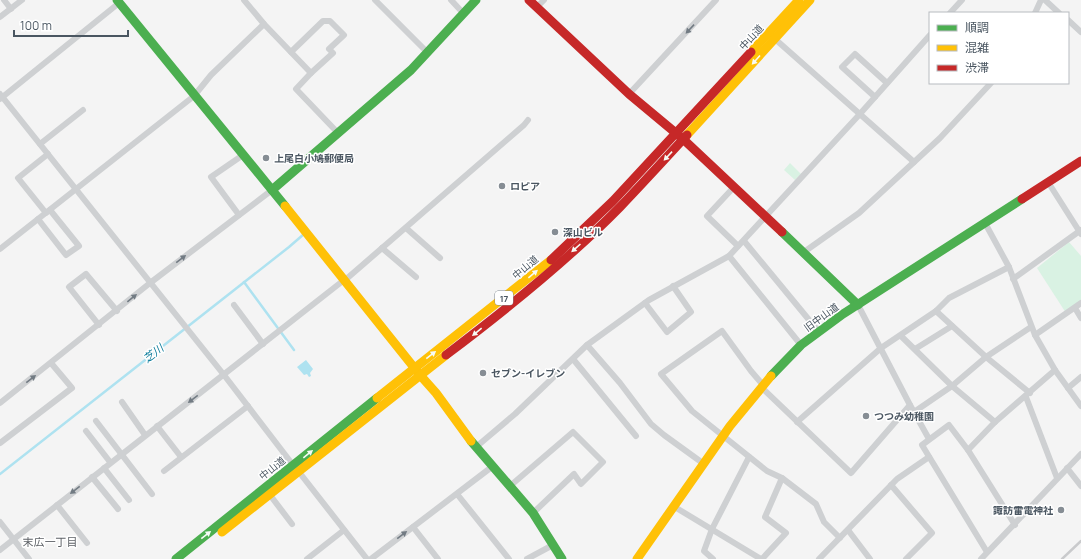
<svg xmlns="http://www.w3.org/2000/svg" width="1081" height="559" viewBox="0 0 1081 559" font-family="Manrope,'Noto Sans JP',sans-serif">
	<rect width="100%" height="100%" fill="#f4f4f4"/>
	<g fill="#d9f2e3">
		<path d="M790,163L801,174L795,180L784,170Z"/>
		<path d="M1069,242L1081,256V302L1066,313L1037,268Z"/>
	</g>
	<path fill="#aee2f0" d="M306,360L313,369L310,373L311,376L309,377L307,374L304,375L297,367Z"/>
	<g fill="none" stroke-linecap="round" stroke-linejoin="round">
		<g stroke="#aee2f0" stroke-width="2.5">
			<path d="M244,282L294,350"/>
			<path d="M0,474L289,247L304,234"/>
		</g>
		<g stroke="#ced0d2" stroke-width="6">
			<path d="M4,0L11,9"/>
			<path d="M244,0L264,24L311,73"/>
			<path d="M375,0L427,52"/>
			<path d="M451,0L464,14"/>
			<path d="M1045,0L1059,13"/>
			<path d="M537,7L544,0"/>
			<path d="M950,13L962,0"/>
			<path d="M1035,13L1041,0"/>
			<path d="M0,17L22,0"/>
			<path d="M1068,20L1081,32"/>
			<path d="M775,39L914,162"/>
			<path d="M291,52L323,21H330L344,35L329,49L333,53L311,73L296,89L338,133"/>
			<path d="M0,94L224,375L293,465"/>
			<path d="M629,94L716,0"/>
			<path d="M875,97L842,67L855,54L887,83"/>
			<path d="M0,99L119,3"/>
			<path d="M40,144L83,110"/>
			<path d="M1048,182L1081,234"/>
			<path d="M734,187L707,216L738,246"/>
			<path d="M46,213L18,178L48,154"/>
			<path d="M239,215L211,177L243,155"/>
			<path d="M38,219L66,255L79,246L50,210"/>
			<path d="M985,223L1009,267L1035,335L1055,370L1081,406"/>
			<path d="M406,228L440,258"/>
			<path d="M744,241L819,332"/>
			<path d="M382,248L416,277"/>
			<path d="M0,249L194,96L211,75L264,24"/>
			<path d="M804,252L859,213L940,138L991,83"/>
			<path d="M729,256L801,345"/>
			<path d="M1013,279L1081,230"/>
			<path d="M344,281L524,125L528,120"/>
			<path d="M645,303L667,332L691,312L673,286"/>
			<path d="M234,305L263,344"/>
			<path d="M858,305L910,405L929,439"/>
			<path d="M1075,308L1081,318"/>
			<path d="M936,311L986,357L1030,393"/>
			<path d="M99,325L69,287L86,274L117,311"/>
			<path d="M1035,335L1081,303"/>
			<path d="M901,336L952,386L995,422"/>
			<path d="M587,345L620,383L651,424L664,435L704,464"/>
			<path d="M915,349L952,326"/>
			<path d="M573,359L636,436"/>
			<path d="M763,385L751,371L722,331L661,374L692,411L767,471L782,478L816,504L824,522L840,538"/>
			<path d="M761,387L851,473L910,405"/>
			<path d="M1068,388L1081,377"/>
			<path d="M1026,397L1057,478"/>
			<path d="M122,402L145,435"/>
			<path d="M0,403L150,283L272,190"/>
			<path d="M914,412L952,386L986,357L1031,327"/>
			<path d="M96,421L152,494"/>
			<path d="M797,422L881,348L936,311L949,298L1009,267"/>
			<path d="M157,426L181,457"/>
			<path d="M86,431L110,462"/>
			<path d="M0,443L72,388L51,363"/>
			<path d="M476,447L515,414L587,345L649,300L729,256L859,115L930,35"/>
			<path d="M968,450L995,422L1055,370"/>
			<path d="M104,468L129,500"/>
			<path d="M1067,468L1081,486"/>
			<path d="M164,471L248,406"/>
			<path d="M299,472L367,559"/>
			<path d="M92,477L118,509"/>
			<path d="M891,485L932,533L906,559"/>
			<path d="M510,486L573,432L603,462L581,484L574,474L533,513"/>
			<path d="M457,494L509,559"/>
			<path d="M270,495L292,524"/>
			<path d="M57,505L87,543"/>
			<path d="M673,506L761,559"/>
			<path d="M0,522L29,559"/>
			<path d="M413,527L438,559"/>
			<path d="M848,530L870,559"/>
			<path d="M0,550C115,460 230,370 344,280"/>
			<path d="M987,552L922,445L949,425L968,450L1015,525"/>
			<path d="M307,559L344,530"/>
			<path d="M371,559L493,466"/>
			<path d="M527,559L553,545"/>
			<path d="M713,559L704,551L712,529L749,457"/>
			<path d="M762,559L786,533L765,517L782,478"/>
			<path d="M819,559L897,479L929,457"/>
			<path d="M981,559L1081,454"/>
		</g>
		<g stroke="#4caf50" stroke-width="9">
			<path d="M117,0L285,206"/>
			<path d="M272,190L411,70L476,0"/>
			<path d="M782,232L858,305"/>
			<path d="M771,376L801,345L843,314L1022,199"/>
			<path d="M471,441L533,513L562,559"/>
			<path d="M176,559L377,398"/>
		</g>
		<g stroke="#ffc107" stroke-width="9">
			<path d="M751,52L799,0"/>
			<path d="M687,135L810,0"/>
			<path d="M285,206L420,375L436,393L471,441"/>
			<path d="M377,398L551,260"/>
			<path d="M222,532L446,355"/>
			<path d="M637,559L730,426L771,376"/>
		</g>
		<g stroke="#c62828" stroke-width="9">
			<path d="M529,0L629,94L683,139L782,232"/>
			<path d="M1022,199L1081,161"/>
			<path d="M551,260L613,201L751,52"/>
			<path d="M446,355C507,309 567,261 620,207C643,183 665,159 687,135"/>
		</g>
		<path stroke="#c9cacc" stroke-width="2.5" d="M1062,559L1081,541"/>
	</g>
	<defs><path id="oneway-solid" d="M-6-.8H1V-3.2L6.5 0L1 3.2V.8H-6Z"/></defs>
	<g fill="#727b83">
		<use href="#oneway-solid" transform="translate(690 29) rotate(133)"/>
		<use href="#oneway-solid" transform="translate(181 259) rotate(-37)"/>
		<use href="#oneway-solid" transform="translate(132 298) rotate(-39)"/>
		<use href="#oneway-solid" transform="translate(31 379) rotate(-38)"/>
		<use href="#oneway-solid" transform="translate(193 399) rotate(143)"/>
		<use href="#oneway-solid" transform="translate(75 490) rotate(142)"/>
		<use href="#oneway-solid" transform="translate(402 535) rotate(-37)"/>
	</g>
	<g fill="#f6fbf6">
		<use href="#oneway-solid" transform="translate(756 60) rotate(132)"/>
		<use href="#oneway-solid" transform="translate(668 156) rotate(133)"/>
		<use href="#oneway-solid" transform="translate(576 248) rotate(138)"/>
		<use href="#oneway-solid" transform="translate(533 274) rotate(-40)"/>
		<use href="#oneway-solid" transform="translate(477 332) rotate(141)"/>
		<use href="#oneway-solid" transform="translate(431 355) rotate(-38)"/>
		<use href="#oneway-solid" transform="translate(308 454) rotate(-39)"/>
		<use href="#oneway-solid" transform="translate(206 535) rotate(-38)"/>
	</g>
	<g fill="#868d94" stroke="#fff" stroke-width="1.5">
		<circle cx="266" cy="158" r="4"/>
		<circle cx="502" cy="186" r="4"/>
		<circle cx="555" cy="232" r="4"/>
		<circle cx="483" cy="373" r="4"/>
		<circle cx="866" cy="416" r="4"/>
		<circle cx="1061" cy="510" r="4"/>
	</g>
	<g text-anchor="middle" dominant-baseline="central" stroke-width="3" stroke-linejoin="round" paint-order="stroke">
		<rect fill="#fff" stroke="#808990" stroke-width="1" x="495" y="291" width="18" height="14" rx="3"/>
		<g font-size="9" font-weight="bold" fill="#4a5661">
			<text x="504" y="298">17</text>
		</g>
		<g font-size="10" fill="#4a5661" stroke="#fff">
			<text transform="translate(751 37) rotate(-47)">中山道</text>
			<text transform="translate(525 267) rotate(-40)">中山道</text>
			<text transform="translate(821 317) rotate(-36)">旧中山道</text>
			<text transform="translate(272 468) rotate(-39)">中山道</text>
		</g>
		<g font-size="10" font-weight="bold" fill="#4a5661" stroke="#fff" text-anchor="start">
			<text x="274" y="158">上尾白小鳩郵便局</text>
			<text x="510" y="186">ロピア</text>
			<text x="563" y="232">深山ビル</text>
			<text x="491" y="373">セブン-イレブン</text>
			<text x="874" y="416">つつみ幼稚園</text>
			<text x="1053" y="510" text-anchor="end">諏訪雷電神社</text>
		</g>
		<g font-size="11" font-style="italic" fill="#0c7c9b" stroke="#fff">
			<text transform="translate(153 353) rotate(-38)">芝川</text>
		</g>
		<g font-size="11" fill="#5f6368" stroke="#fff">
			<text x="50" y="541">末広一丁目</text>
		</g>
	</g>
	<rect x="929" y="12" width="140" height="72" fill="#ffffff" stroke="#b7bbc0"/>
	<rect x="937" y="25" width="20" height="6" fill="#4caf50" stroke="#b7bbc0"/>
	<text x="965" y="32" font-size="12" fill="#4a5661">順調</text>
	<rect x="937" y="45" width="20" height="6" fill="#ffc107" stroke="#b7bbc0"/>
	<text x="965" y="52" font-size="12" fill="#4a5661">混雑</text>
	<rect x="937" y="65" width="20" height="6" fill="#c62828" stroke="#b7bbc0"/>
	<text x="965" y="72" font-size="12" fill="#4a5661">渋滞</text>
	<path d="M14 30v6h114v-6" fill="none" stroke="#4a5661" stroke-width="2"/>
	<text x="20" y="30" font-size="12" fill="#4a5661" stroke="#ffffff" stroke-width="3" paint-order="stroke">100 m</text>
</svg>
